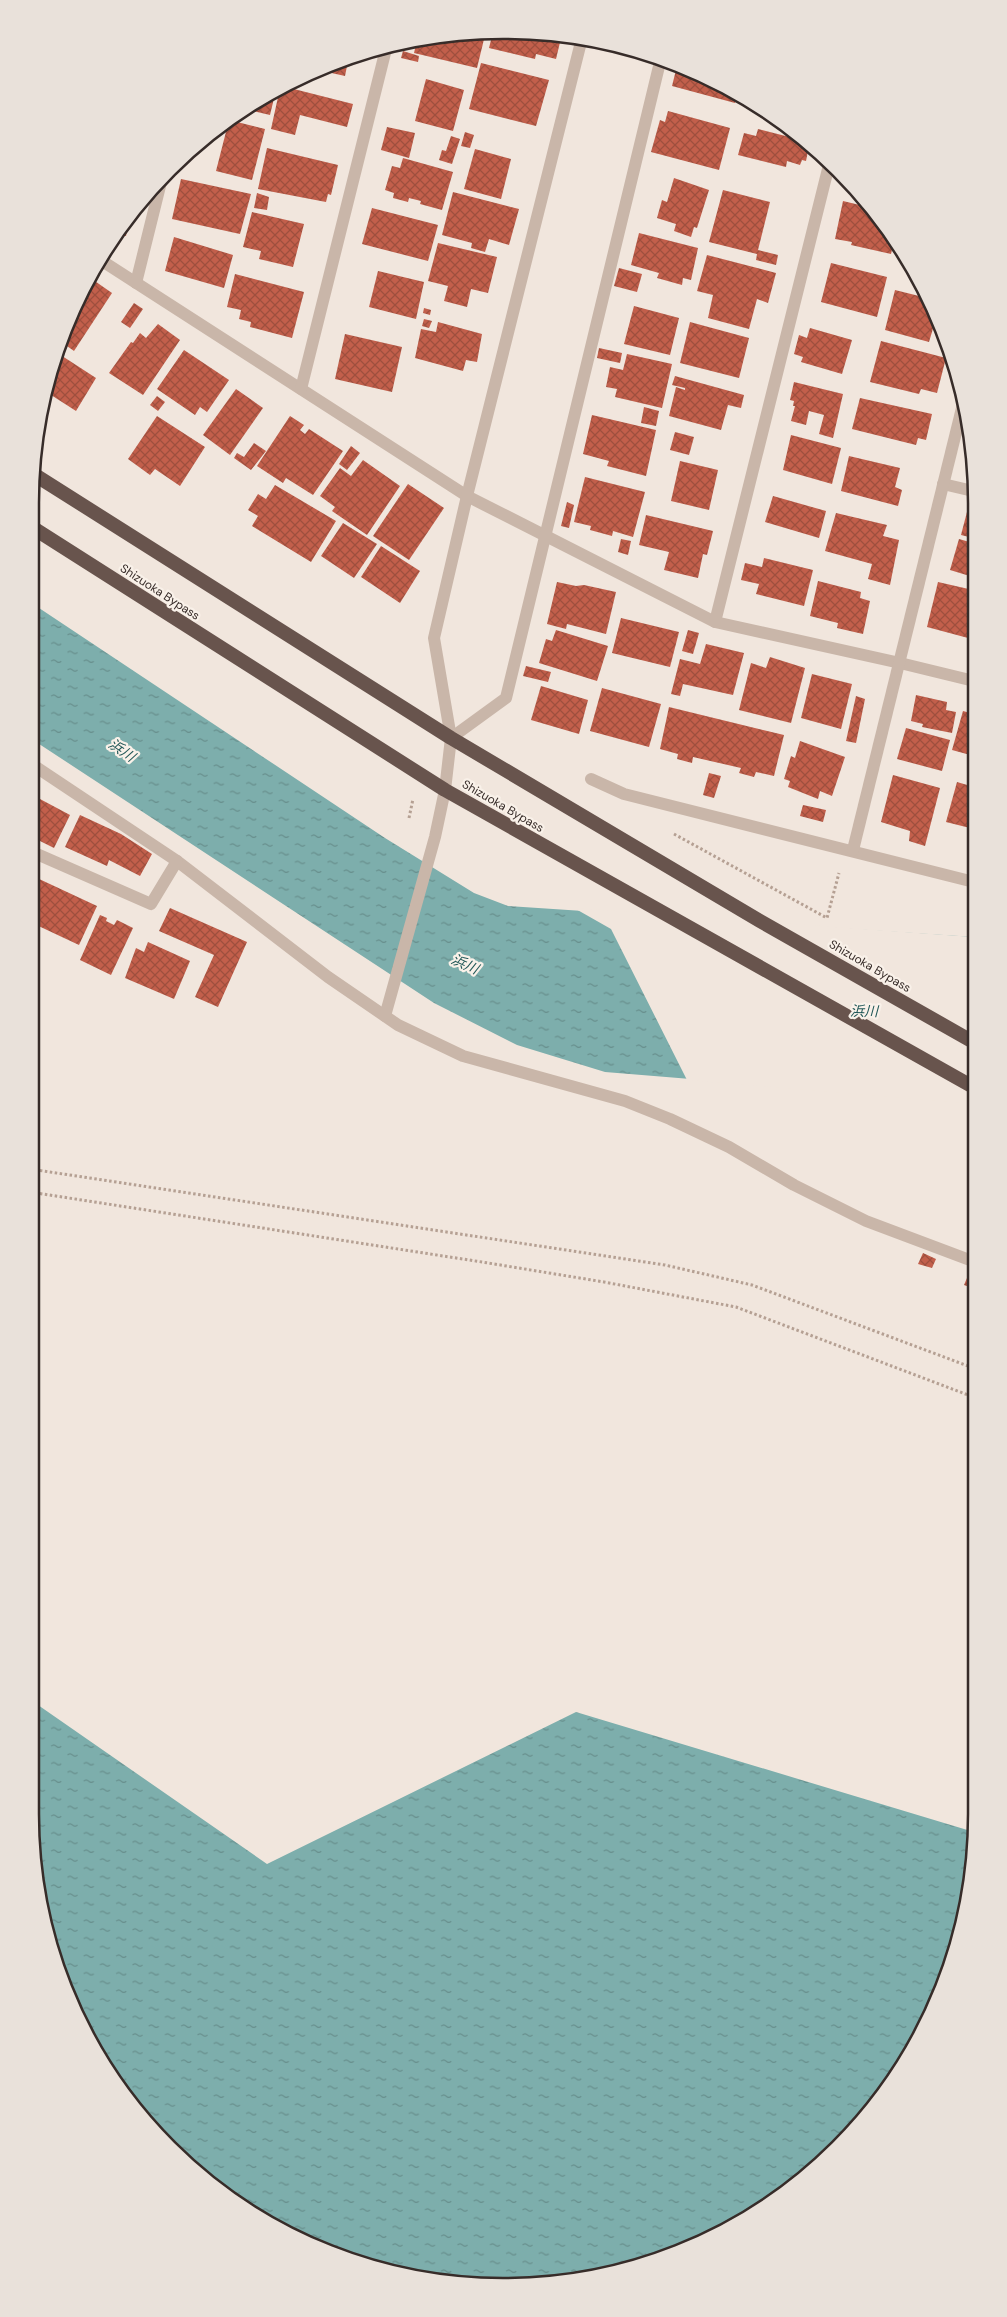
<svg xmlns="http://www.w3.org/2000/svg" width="1007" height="2317" viewBox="0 0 1007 2317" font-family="'DM Sans','Noto Sans JP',sans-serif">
	<defs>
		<pattern id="park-dots" width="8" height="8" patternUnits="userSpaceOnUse" patternTransform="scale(1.25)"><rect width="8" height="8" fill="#b7c09d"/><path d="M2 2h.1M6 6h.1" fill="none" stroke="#969c80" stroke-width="1.8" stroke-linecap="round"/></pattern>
		<pattern id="water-ripples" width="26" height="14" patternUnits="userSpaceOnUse" patternTransform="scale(1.25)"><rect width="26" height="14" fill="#7daeac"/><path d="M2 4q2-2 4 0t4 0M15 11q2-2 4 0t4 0" fill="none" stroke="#678e8c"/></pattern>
		<pattern id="building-cross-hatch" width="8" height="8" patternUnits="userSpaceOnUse" patternTransform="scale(1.25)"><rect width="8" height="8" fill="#c25f4b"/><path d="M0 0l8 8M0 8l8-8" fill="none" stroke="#9e4f3e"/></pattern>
	</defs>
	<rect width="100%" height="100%" fill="#f1e6dd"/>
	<path fill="url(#park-dots)" d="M973,440V471L967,464Z"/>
	<g fill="url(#water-ripples)">
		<path d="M30,602L385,838L474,893L508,906L974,937L975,1102L605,1072L517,1045L434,1003L30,738Z"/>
		<path d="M30,1705H38L267,1864L576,1712L974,1832L952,1966L879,2102L816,2169L740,2223L596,2278L503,2287L411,2278L267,2224L147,2125L93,2050L55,1966L30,1813Z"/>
	</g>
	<path fill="#f1e6dd" d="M574,908L974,937L975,1104L687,1080L611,929Z"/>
	<g fill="url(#building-cross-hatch)">
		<path d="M473,31H486L477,68L414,53L417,40Z"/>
		<path d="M493,32H503L562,34L556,59L536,54L535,59L489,48Z"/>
		<path d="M403,51L419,56L418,62L401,58Z"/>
		<path d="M355,56L354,62L348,61L345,76L318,70Z"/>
		<path d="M481,63L549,80L536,126L469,109Z"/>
		<path d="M677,66L737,98L735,103L672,86Z"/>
		<path d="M426,79L464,90L453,131L415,121Z"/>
		<path d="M282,86L353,104L347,127L300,115L295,135L271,129L280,88Z"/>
		<path d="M276,90L270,115L245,109L257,102Z"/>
		<path d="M668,111L730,128L719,170L651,152L660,120L665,122Z"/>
		<path d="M229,120L265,129L252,180L216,171Z"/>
		<path d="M387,127L415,133L409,158L381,150Z"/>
		<path d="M758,129L805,141L809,146L806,161L802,160L800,165L787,161L786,167L738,155L744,133L756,136Z"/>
		<path d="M465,132L474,135L470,148L461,146Z"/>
		<path d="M451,136L460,139L452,164L439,160L442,150L446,151Z"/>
		<path d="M267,148L338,165L331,195L328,194L326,202L258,189Z"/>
		<path d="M475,149L511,159L501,199L464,189Z"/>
		<path d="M403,158L453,172L442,210L420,204L421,201L409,198L408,202L393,198L394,193L385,190L392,166L400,168Z"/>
		<path d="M674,178L709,190L697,228L694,227L691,237L674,231L676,224L657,218L662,200L667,202Z"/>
		<path d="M181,179L251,194L240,234L172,219Z"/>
		<path d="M723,190L770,202L758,250L778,255L776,265L756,260L757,254L709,242Z"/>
		<path d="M453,192L519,209L509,245L489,239L485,252L471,248L472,243L442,235Z"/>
		<path d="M257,193L269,197L267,210L254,208Z"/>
		<path d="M843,201L872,208L879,215L894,241L891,254L851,245L852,242L835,239Z"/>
		<path d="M372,208L438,225L428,261L362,244Z"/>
		<path d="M252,212L304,224L293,267L259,259L261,251L243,247Z"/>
		<path d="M130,215L126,236L117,234Z"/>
		<path d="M639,233L698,248L691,280L683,278L682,285L657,278L659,273L631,265Z"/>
		<path d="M174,237L233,255L224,288L165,271Z"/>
		<path d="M438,243L497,257L488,293L471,289L467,307L444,301L448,286L428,281Z"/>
		<path d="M707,255L776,273L768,303L757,299L749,329L708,318L713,295L697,291Z"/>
		<path d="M831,263L887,277L877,317L821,302Z"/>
		<path d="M619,268L642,274L637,292L614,286Z"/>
		<path d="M378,271L424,282L416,319L369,307Z"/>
		<path d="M235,274L304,292L292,338L250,327L251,322L239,319L241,310L227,307Z"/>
		<path d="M89,277L112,293L74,351L60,341Z"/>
		<path d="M895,290L927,298L937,315L929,342L885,330Z"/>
		<path d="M134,303L143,309L130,328L121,322Z"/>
		<path d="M634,306L679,318L670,355L624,344Z"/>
		<path d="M424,308L431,310L430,315L423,313Z"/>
		<path d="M424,319L432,321L429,328L422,326Z"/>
		<path d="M438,322L482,334L477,362L466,360L463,371L415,358L421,329L436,332Z"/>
		<path d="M690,322L749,338L739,378L680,363Z"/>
		<path d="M158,324L180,340L143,395L109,373L131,342L133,343L140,333L146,338Z"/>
		<path d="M810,328L852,340L842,374L801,362L803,357L794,354L799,335L807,338Z"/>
		<path d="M345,334L402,347L392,392L335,379Z"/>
		<path d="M881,341L946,358L937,393L921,389L919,394L870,382Z"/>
		<path d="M599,348L622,353L620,363L597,358Z"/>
		<path d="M184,350L229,380L207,412L200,407L195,415L157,389Z"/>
		<path d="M56,352L96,378L76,411L48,393Z"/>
		<path d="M627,354L672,364L662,408L615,397L617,389L606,387L610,367L623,370Z"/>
		<path d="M675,376L744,395L741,408L728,405L721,430L669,416L676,387L685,390V388L672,385Z"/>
		<path d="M794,382L843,394L833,438L819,434L824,415L809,411L806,425L791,421L795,406H793L794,401L790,400Z"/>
		<path d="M236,389L263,408L230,455L203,435Z"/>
		<path d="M157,396L165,402L158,411L150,405Z"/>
		<path d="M860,398L932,414L926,440L918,438L916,445L852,429Z"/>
		<path d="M644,407L659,411L656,426L641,423Z"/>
		<path d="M592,415L656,430L646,476L607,466L609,461L583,454Z"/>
		<path d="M157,416L205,447L180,486L155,469L150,475L128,459Z"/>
		<path d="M290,416L304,425L300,430L305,434L309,429L343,451L313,495L286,478L283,483L257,466Z"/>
		<path d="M675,432L694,437L689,455L670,450Z"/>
		<path d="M791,435L841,448L832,484L783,470Z"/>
		<path d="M254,443L266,451L251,470L234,458L237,453L244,457Z"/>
		<path d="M351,446L360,453L347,470L339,464Z"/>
		<path d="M849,456L900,468L895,487L902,490L898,506L841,491Z"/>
		<path d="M363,460L400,486L367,535L332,511L335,507L320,496L340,468L351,476Z"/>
		<path d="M680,461L718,470L709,510L671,501Z"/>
		<path d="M585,477L645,492L633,537L613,531L612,536L590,530L591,526L574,522Z"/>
		<path d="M408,484L444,508L409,560L373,536Z"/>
		<path d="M275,485L336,521L311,562L252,526L258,516L248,510L258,494L266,499Z"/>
		<path d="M773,496L826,511L819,538L765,522Z"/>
		<path d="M567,502L574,505L569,528L561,526Z"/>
		<path d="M968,508L973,509V538L961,535Z"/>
		<path d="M836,513L887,525L883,536L899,540L890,585L868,579L872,564L825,551Z"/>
		<path d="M646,515L713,531L707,555L703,554L698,578L664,570L669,552L639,545Z"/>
		<path d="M343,523L377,544L354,578L321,556Z"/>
		<path d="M621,539L631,541L628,555L618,552Z"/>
		<path d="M959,539L973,543V577L950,570Z"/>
		<path d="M381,546L420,571L400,603L361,577Z"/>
		<path d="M764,558L813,570L804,606L756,594L759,584L741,580L745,563L762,567Z"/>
		<path d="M818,581L861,592L860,598L870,601L863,634L837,628L838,623L810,616Z"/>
		<path d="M557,582L576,586L584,585L616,592L606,634L567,624L566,629L547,624Z"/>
		<path d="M938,582L973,590V618L968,638L927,627Z"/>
		<path d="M621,618L679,632L670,667L612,653Z"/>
		<path d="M556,630L608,646L597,681L539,663L546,639L552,641Z"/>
		<path d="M688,630L699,633L693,654L682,651Z"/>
		<path d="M706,644L744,653L733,695L683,684L680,696L671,694L680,659L700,664Z"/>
		<path d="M770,657L805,668L791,723L739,710L751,663L766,668Z"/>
		<path d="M526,666L551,672L548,682L523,676Z"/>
		<path d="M812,674L852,684L841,729L801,718Z"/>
		<path d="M541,686L588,700L579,734L531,720Z"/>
		<path d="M602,688L661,704L649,747L590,731Z"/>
		<path d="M916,695L947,702L946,710L956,712L952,733L922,727L923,724L911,721Z"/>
		<path d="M856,696L865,699L856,743L846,741Z"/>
		<path d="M669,707L784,735L774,776L756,772L754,777L739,773L741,768L693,757L692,763L677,759L678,754L660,749Z"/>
		<path d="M963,711L974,714V756L952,750Z"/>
		<path d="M906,728L950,740L942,771L897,759Z"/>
		<path d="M800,741L845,757L832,796L820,791L818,799L788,787L790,781L784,779L791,756L795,758Z"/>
		<path d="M709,773L721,776L714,798L703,795Z"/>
		<path d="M893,775L940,788L925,846L909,841L910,831L881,822Z"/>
		<path d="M957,782L974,787V829L946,822Z"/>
		<path d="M30,788L36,791L30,803Z"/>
		<path d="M40,799L70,815L54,848L34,838L38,830L30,826V818Z"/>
		<path d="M803,805L826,810L823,822L800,816Z"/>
		<path d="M80,815L121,834L152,854L140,876L109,860L107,866L65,847Z"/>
		<path d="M37,878L97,906L79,945L30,922V892Z"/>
		<path d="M170,908L247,942L218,1007L195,997L214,955L159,931Z"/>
		<path d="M100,915L107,918L106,921L114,925L117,920L133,928L111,975L80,960Z"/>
		<path d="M148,942L190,961L174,999L125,978L136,948L144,952Z"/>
		<path d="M923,1253L936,1259L932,1268L918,1264Z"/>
		<path d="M970,1271L975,1273V1289L964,1285Z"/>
	</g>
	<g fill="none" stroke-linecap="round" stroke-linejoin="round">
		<g stroke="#b5a093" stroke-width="3" stroke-dasharray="2.5 2.5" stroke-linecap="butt">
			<path d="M409,818L413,799"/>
			<path d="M674,834L827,918L839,873"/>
			<path d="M30,1169L665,1265L752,1285L976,1369"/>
			<path d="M30,1192L482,1262L604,1282L736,1307L976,1398"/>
		</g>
		<g stroke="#c9b6a9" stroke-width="12">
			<path d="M99,259L467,496L715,622L900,663L974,681"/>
			<path d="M136,283L162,178"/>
			<path d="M301,389L387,45"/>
			<path d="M943,484L973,491"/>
			<path d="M715,622L829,165"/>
			<path d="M451,738L506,698L661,58"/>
			<path d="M30,763L177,861L328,977L398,1025L463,1056L625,1101L670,1119L729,1147L794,1185L866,1221L975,1262"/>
			<path d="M591,779L624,794L974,882"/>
			<path d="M853,850L963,404"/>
			<path d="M30,851L151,904L177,861"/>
			<path d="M385,1016L435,837L445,790L451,738L434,638L467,496L582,38"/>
		</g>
		<g stroke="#68544d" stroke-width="14">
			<path d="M35,475L451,738L760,921L975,1043"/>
			<path d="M30,526L445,790L975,1088"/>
		</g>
	</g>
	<g text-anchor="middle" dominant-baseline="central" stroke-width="4.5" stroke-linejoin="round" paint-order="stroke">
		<g font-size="12" fill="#372c29" stroke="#f9f1e9">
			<text transform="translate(160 592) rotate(33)">Shizuoka Bypass</text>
			<text transform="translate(503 806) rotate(30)">Shizuoka Bypass</text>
			<text transform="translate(870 966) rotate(30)">Shizuoka Bypass</text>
		</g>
		<g font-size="14" font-style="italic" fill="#205757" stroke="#f9f1e9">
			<text transform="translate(122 750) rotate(34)">浜川</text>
			<text transform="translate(465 964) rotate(24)">浜川</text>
			<text transform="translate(864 1011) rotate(1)">浜川</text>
		</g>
	</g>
	<path d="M0 0H1007V2317H0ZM503 39H504A464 464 0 0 1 968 503V1814A464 464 0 0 1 504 2278H503A464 464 0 0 1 39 1814V503A464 464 0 0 1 503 39Z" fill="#e9e1da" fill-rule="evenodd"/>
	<path fill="none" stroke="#372c29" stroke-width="2.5" d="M503 39H504A464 464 0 0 1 968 503V1814A464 464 0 0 1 504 2278H503A464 464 0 0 1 39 1814V503A464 464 0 0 1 503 39Z"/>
</svg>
